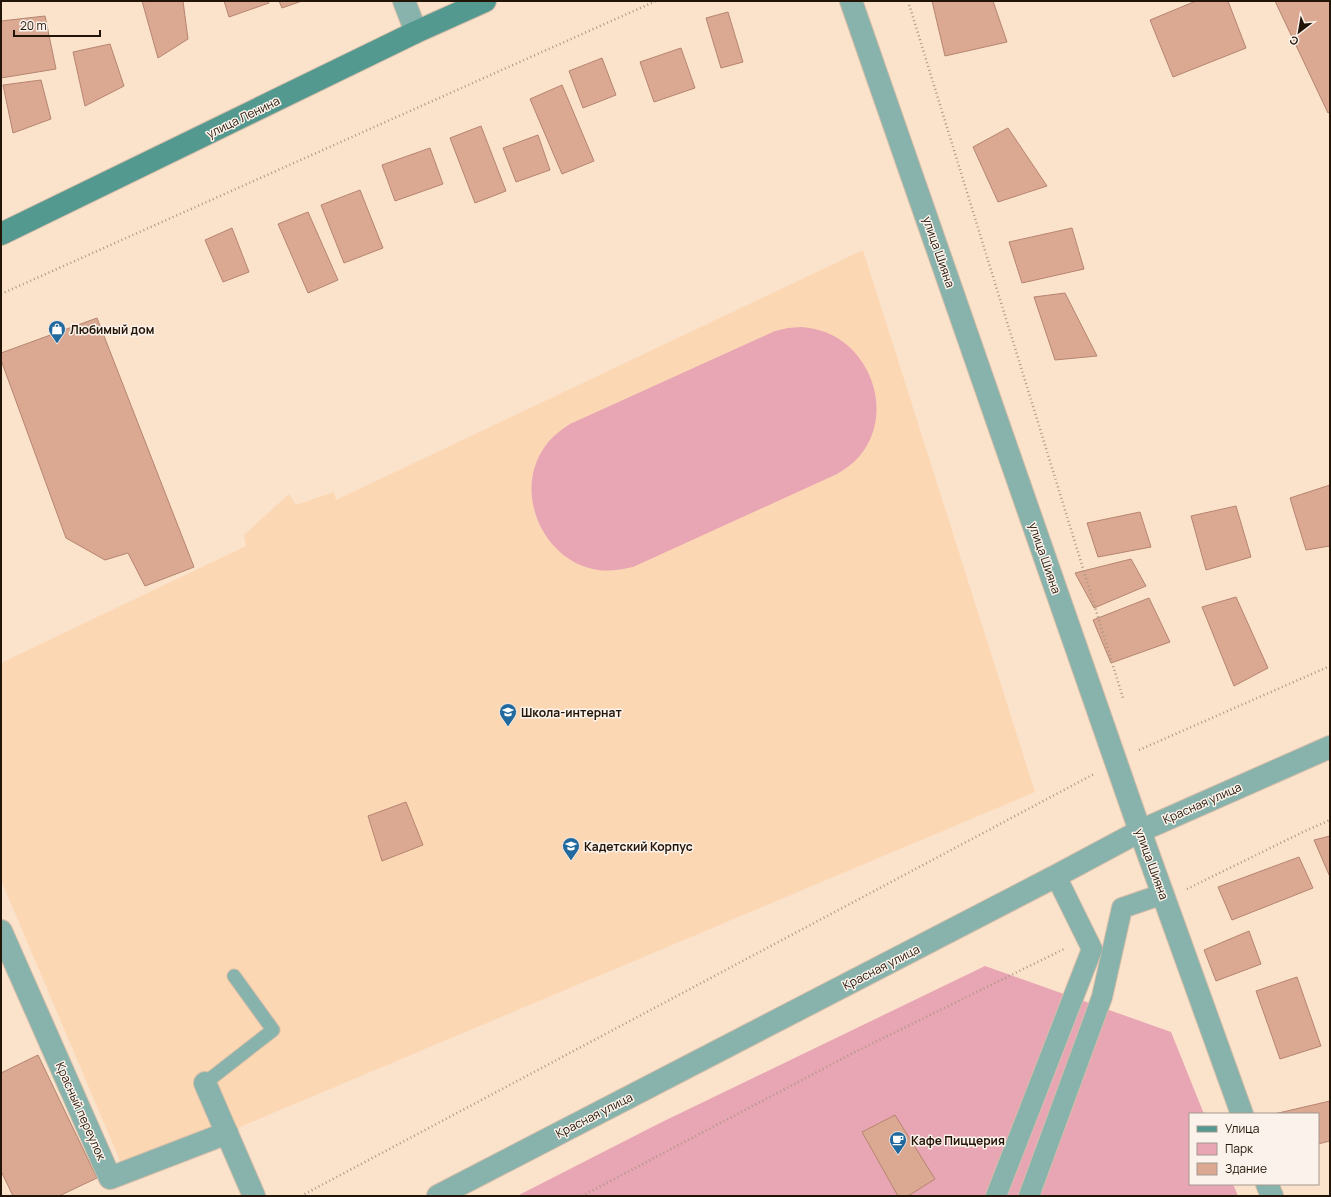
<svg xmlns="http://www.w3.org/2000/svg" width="1331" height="1197" viewBox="0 0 1331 1197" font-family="Manrope,sans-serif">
	<rect width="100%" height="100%" fill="#fbe2cb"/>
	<path fill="#fcd7b4" d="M863,250L1035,792L126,1175L1,880V663L246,546L244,535L289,494L296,505L334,492L336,500Z"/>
	<g fill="#e8a5b4">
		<path d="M801,327C814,328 827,331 839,339C874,362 888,411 866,447C859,459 849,467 837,474L633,567C620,570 607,572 593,569C543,558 515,495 542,451C549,439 559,431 570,424L775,331L788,328Z"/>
		<path d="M985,966L1171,1032L1204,1114H1190V1184H1233L1238,1196H517L660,1123Z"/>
	</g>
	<g fill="#dba892" stroke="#b68570">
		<path d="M142,1H183L188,39L158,58Z"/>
		<path d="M224,1H268L269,3L229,17Z"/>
		<path d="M279,1H302L282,8Z"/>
		<path d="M932,1H993L1007,42L945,56Z"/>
		<path d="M1196,1H1228L1246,48L1173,77L1150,20Z"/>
		<path d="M1275,1H1330V112L1328,113Z"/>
		<path d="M728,12L743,62L721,68L706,18Z"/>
		<path d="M45,16L56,69L1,78V21Z"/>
		<path d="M110,44L124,86L85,106L73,52Z"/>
		<path d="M681,48L695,88L654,102L640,62Z"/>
		<path d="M602,58L616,95L583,108L569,71Z"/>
		<path d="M41,80L51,119L13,133L3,85Z"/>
		<path d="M562,85L594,161L562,174L530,99Z"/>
		<path d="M481,126L506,191L475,203L450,138Z"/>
		<path d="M1008,128L1047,186L998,202L973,147Z"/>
		<path d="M538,135L550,170L516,182L503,148Z"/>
		<path d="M430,148L443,184L395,201L382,165Z"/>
		<path d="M360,190L383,248L344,263L321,205Z"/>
		<path d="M308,212L338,280L308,293L278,224Z"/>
		<path d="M232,228L249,272L223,282L205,240Z"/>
		<path d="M1072,228L1084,269L1022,283L1009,242Z"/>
		<path d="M1065,293L1097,356L1055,360L1034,297Z"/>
		<path d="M97,318L194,567L145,586L128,553L105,560L66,538L1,360V353Z"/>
		<path d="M1330,485V546L1306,550L1290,498Z"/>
		<path d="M1236,506L1251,557L1206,570L1191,516Z"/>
		<path d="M1140,512L1151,547L1098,557L1087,523Z"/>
		<path d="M1131,559L1146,586L1094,608L1075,573Z"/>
		<path d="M1236,597L1268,668L1234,686L1202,607Z"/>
		<path d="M1149,598L1170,642L1111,663L1093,620Z"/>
		<path d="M406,802L423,845L382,861L368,816Z"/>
		<path d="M1330,836V877L1314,840Z"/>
		<path d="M1299,857L1313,888L1232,920L1218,887Z"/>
		<path d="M1249,931L1261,964L1216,981L1204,950Z"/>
		<path d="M1297,977L1321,1046L1280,1059L1256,991Z"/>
		<path d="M38,1055L97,1178L59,1196H13L1,1171V1073Z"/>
		<path d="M1330,1101V1141L1318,1144V1114H1274Z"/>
		<path d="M895,1115L935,1179L908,1196H898L862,1132Z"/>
	</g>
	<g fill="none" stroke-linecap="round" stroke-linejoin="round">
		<defs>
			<path id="service" d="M205,1083L273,1030L234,976"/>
			<g id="pedestrian">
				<path d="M996,1196L1092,949L1056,876"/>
				<path d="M1029,1196L1102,997L1122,908L1163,894"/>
			</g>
			<g id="minor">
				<path d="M404,1L416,32"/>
				<path d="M851,1L1140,831L1242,1114"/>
				<path d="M1,931L110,1178L227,1133"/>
				<path d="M205,1083L254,1196"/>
				<path d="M1267,1184L1272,1196"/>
				<path d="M438,1196L1056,876L1140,831L1330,747"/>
			</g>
			<path id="secondary" d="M1,234L416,32L485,1"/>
		</defs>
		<use href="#service" stroke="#d4bda8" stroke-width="15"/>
		<use href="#pedestrian" stroke="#d4bda8" stroke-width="22"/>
		<use href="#minor" stroke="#d4bda8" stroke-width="24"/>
		<use href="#secondary" stroke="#d4bda8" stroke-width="24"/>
		<g stroke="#ac9783" stroke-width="2.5" stroke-dasharray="1 3" stroke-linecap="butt">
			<path d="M908,1L1123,698"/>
			<path d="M1,294L656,1"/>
			<path d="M1139,750L1330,666"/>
			<path d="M1187,889L1303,832L1330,820"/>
			<path d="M301,1196L1094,774"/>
			<path d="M582,1196L855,1052L1064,949"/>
		</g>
		<use href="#service" stroke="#87b3ac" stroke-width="13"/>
		<use href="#pedestrian" stroke="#87b3ac" stroke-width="20"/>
		<use href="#minor" stroke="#87b3ac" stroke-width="22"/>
		<use href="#secondary" stroke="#539990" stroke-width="22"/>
	</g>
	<defs>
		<symbol id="shop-pin" viewBox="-11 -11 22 30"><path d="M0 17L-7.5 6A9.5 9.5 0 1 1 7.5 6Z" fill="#22699d" stroke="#fbf2eb"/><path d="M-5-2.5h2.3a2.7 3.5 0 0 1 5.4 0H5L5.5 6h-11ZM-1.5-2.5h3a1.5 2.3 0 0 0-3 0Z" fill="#fff"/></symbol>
		<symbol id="school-pin" viewBox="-11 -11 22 30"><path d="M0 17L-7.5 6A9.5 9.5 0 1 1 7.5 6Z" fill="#22699d" stroke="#fbf2eb"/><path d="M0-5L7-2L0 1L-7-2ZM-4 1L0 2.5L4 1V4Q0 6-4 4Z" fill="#fff"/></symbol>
		<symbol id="cafe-pin" viewBox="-11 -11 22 30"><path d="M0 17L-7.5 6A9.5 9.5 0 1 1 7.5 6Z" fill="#22699d" stroke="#fbf2eb"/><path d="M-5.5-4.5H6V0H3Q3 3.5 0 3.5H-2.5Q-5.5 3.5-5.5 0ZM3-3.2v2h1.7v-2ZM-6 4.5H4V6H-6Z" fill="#fff"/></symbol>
	</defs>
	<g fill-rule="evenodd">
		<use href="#shop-pin" x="47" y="319" width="20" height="27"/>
		<use href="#school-pin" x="498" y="702" width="20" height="27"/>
		<use href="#school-pin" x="561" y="836" width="20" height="27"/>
		<use href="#cafe-pin" x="888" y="1130" width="20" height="27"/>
	</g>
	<g text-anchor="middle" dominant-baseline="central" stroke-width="3" stroke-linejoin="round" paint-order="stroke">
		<g font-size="12" fill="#221406" stroke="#fbf2eb">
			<text transform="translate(243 117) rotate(-26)">улица Ленина</text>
			<text transform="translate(939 252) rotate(71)">улица Шияна</text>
			<text transform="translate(1045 558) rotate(71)">улица Шияна</text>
			<text transform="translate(1202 803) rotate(-24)">Красная улица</text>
			<text transform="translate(1152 864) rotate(70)">улица Шияна</text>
			<text transform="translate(881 967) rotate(-27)">Красная улица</text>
			<text transform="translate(81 1111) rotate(66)">Красный переулок</text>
			<text transform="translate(594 1115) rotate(-27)">Красная улица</text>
		</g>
		<g font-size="12" font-weight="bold" fill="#221406" stroke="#fbf2eb" text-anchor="start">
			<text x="70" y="329">Любимый дом</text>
			<text x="521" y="712">Школа-интернат</text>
			<text x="584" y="846">Кадетский Корпус</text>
			<text x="911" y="1140">Кафе Пиццерия</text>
		</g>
	</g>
	<rect width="1331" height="1197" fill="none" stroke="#221406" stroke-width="4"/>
	<rect x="1189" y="1113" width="130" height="72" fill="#fbf2eb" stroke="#a4998f"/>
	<rect x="1197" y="1126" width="20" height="6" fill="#539990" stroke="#a4998f"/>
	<text x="1225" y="1133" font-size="12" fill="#221406">Улица</text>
	<rect x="1197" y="1143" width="20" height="12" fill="#e8a5b4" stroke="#a4998f"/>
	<text x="1225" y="1153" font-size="12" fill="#221406">Парк</text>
	<rect x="1197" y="1163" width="20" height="12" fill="#dba892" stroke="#a4998f"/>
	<text x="1225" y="1173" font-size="12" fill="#221406">Здание</text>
	<g transform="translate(1299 32) rotate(211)" stroke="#fbf2eb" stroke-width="3" paint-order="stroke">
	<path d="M0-3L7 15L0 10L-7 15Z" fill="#221406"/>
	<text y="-6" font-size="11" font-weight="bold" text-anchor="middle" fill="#221406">С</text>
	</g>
	<path d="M14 30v6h86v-6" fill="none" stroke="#221406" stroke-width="2"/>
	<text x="20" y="30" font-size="12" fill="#221406" stroke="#fbf2eb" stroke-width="3" paint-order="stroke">20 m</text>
</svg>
